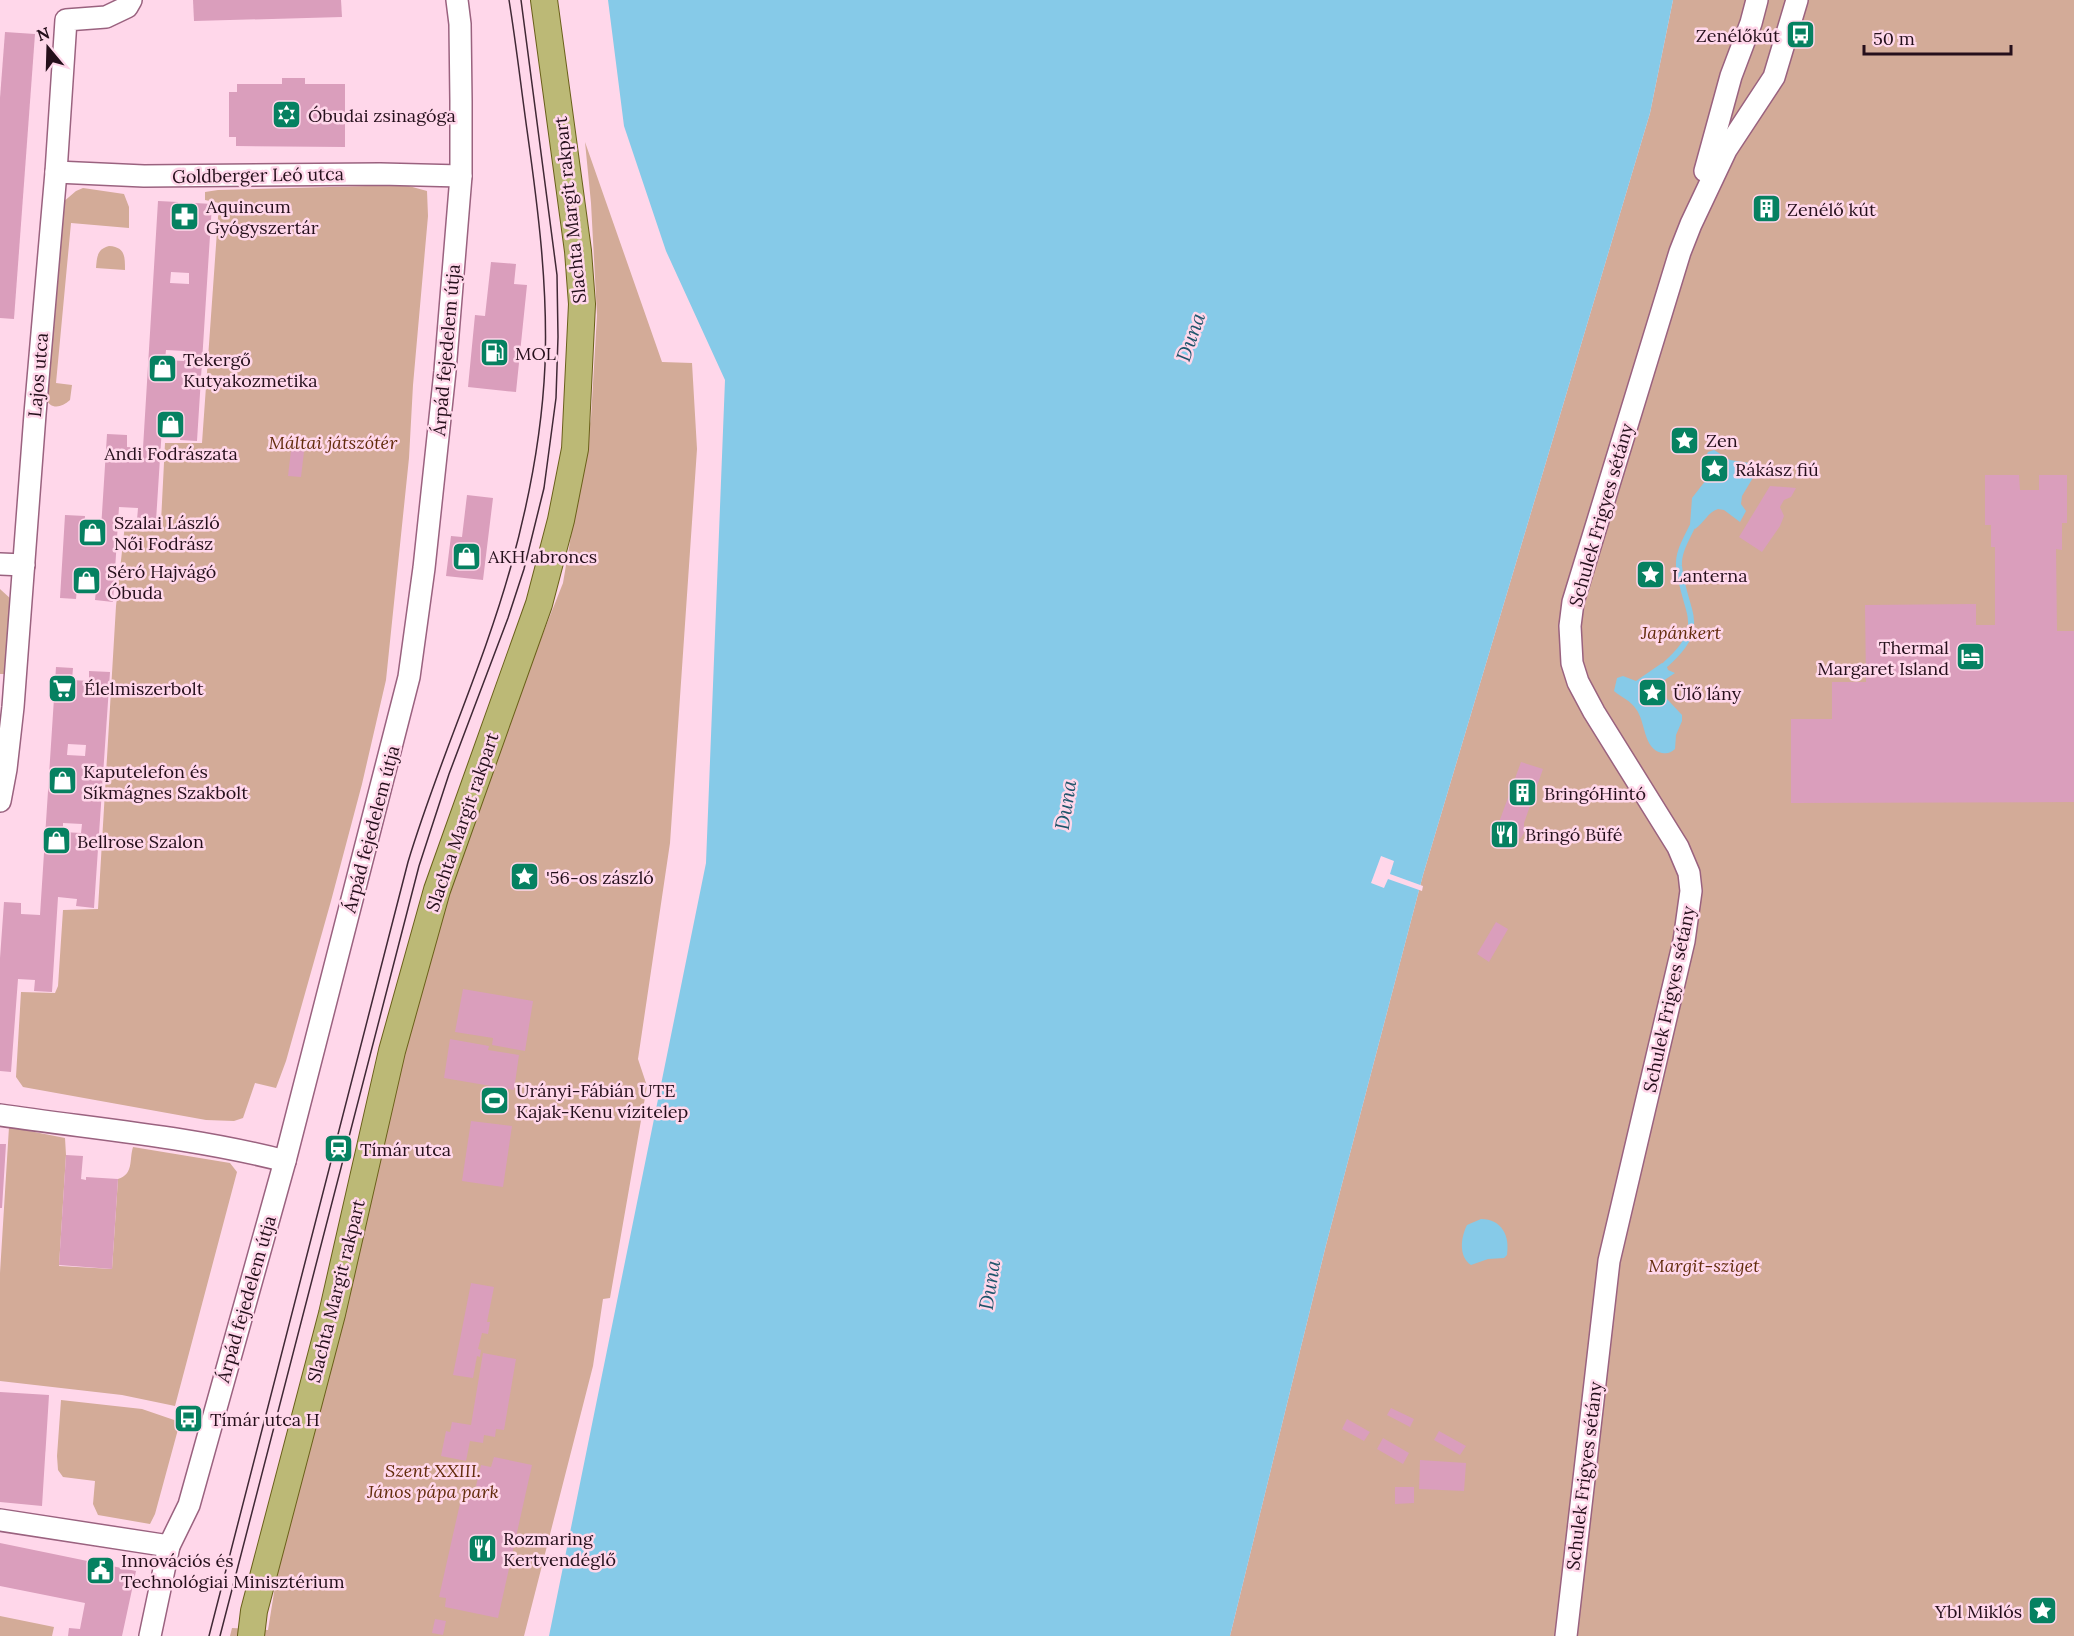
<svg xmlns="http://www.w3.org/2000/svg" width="2074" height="1636" viewBox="0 0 2074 1636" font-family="Lora,serif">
	<rect width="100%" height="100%" fill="#ffd7ea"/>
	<g fill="#d3ab98">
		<path d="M1673,0H2074V1636H1230L1326,1245L1423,875L1650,113Z"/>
		<path d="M585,142L662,362L692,363L697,449L670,843L638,1059L647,1086L610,1298L603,1299L593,1366L524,1636H230L232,1628L268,1630L277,1574L345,1309L429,921L563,583L591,418L597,315L591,203Z"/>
		<path d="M405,185L427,191L428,216L413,385L409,458L386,680L362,784L331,901L286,1061L276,1088L255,1083L243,1118L234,1121L206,1120L23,1087L16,1077L21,992L55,993L58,986L63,910L98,909L116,606L125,524L161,522L165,443H202L219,203L205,200V192L218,190Z"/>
		<path d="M83,188L124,194L129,207V228L71,223L56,383L72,385L70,400C61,408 51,410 45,398L62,203L76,191Z"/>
		<path d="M109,246C125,247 125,256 125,270L96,268C97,257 97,249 109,246Z"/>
		<path d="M0,589L12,600L7,674H0Z"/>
		<path d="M9,1127L65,1138L66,1155L59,1266L112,1269L118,1179C134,1174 129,1160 133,1147L230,1163L237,1172L175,1406L122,1395L0,1381V1273Z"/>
		<path d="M61,1400L142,1409L180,1422L155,1514L150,1524L98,1515L93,1504L95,1481L63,1477L58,1470L57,1456Z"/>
		<path d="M0,1616L54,1627L52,1636H0Z"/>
	</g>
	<g fill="#86cae8">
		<path d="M608,0H1673L1650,113L1423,875L1326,1245L1230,1636H549L706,863L725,380L666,251L624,126Z"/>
		<path d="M1714,450L1730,460L1762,465L1759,475L1754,476L1742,496L1741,504L1746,511L1740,522L1724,510L1718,509C1708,512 1704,523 1695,529L1690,525L1692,498L1706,480V456L1708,452Z"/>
		<path d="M1662,663L1666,664L1668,670L1675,673L1660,683L1667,699L1682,715V721L1676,735L1675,749C1670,753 1668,754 1662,753C1643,749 1646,722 1636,709C1631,701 1621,697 1614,691L1617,678L1623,676L1636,681Z"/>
		<path d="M1481,1219C1502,1219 1510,1236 1507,1255L1504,1258L1488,1259L1471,1265C1458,1256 1461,1237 1467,1225Z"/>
	</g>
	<path fill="#ffd7ea" d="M1381,856L1394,861L1390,874L1423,886L1422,891L1388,879L1384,888L1371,883Z"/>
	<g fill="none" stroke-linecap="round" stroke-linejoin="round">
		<path stroke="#86cae8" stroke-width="6" d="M1666,664C1710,625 1684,614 1679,566C1678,552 1686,540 1692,527"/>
	</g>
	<g fill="#da9ebc" fill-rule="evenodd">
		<path d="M193,0H341L342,17L194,21Z"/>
		<path d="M5,32L35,34L14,319L0,318V98Z"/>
		<path d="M282,78H305V84H345V147L236,146V137H229V92H237V84H282Z"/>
		<circle cx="1766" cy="210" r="13"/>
		<path d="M158,201L178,202V212L195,213V203L212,204L197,441L180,440L181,429L162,427L156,521L137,520L138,508L119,507L113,602L95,600L96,590L77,588L76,599L60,598L65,515L85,516L84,528L101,529L107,434L127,435V447L143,448ZM171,272L189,273V284L170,283ZM166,350L185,351L184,361L165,360Z"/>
		<path d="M491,262L516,264L514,284L527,285L516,392L468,387L475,315L485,316Z"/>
		<path d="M292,442L305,443L301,477L288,476Z"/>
		<path d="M1985,475H2019L2020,490H2039V475H2067V523H2062V550L2056,549L2057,631H2074V802L1791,803V719H1832V682H1866L1865,605L1976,604V625H1995V547H1991V525H1985Z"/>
		<path d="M1770,486L1796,488L1791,497L1784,500L1780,507L1784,516L1780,526L1762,552L1739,537Z"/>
		<path d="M467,495L493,498L483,580L446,576L451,536L462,537Z"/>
		<path d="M56,667L73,668L72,680L89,681V671L110,672L94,908L76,906L77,899L58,897L52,992L34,991L35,980L18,979L11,1072L0,1071V958L4,902L21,903V914L40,915ZM68,744L86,745L85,756L67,755ZM63,823L82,824L81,833L63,832Z"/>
		<path d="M1521,762L1543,769L1524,823V833L1521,838L1510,842L1500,836L1498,825Z"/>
		<path d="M1496,922L1508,929L1489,962L1477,954Z"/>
		<path d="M463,989L533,1001L525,1051L492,1045L493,1038L455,1032Z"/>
		<path d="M450,1039L489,1046L488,1050L519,1055L514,1090L444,1078Z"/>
		<path d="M471,1121L512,1126L503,1187L462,1181Z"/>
		<path d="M0,1144H6L2,1208H0Z"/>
		<path d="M66,1155L83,1156L81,1179L86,1180V1177L118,1179L112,1269L59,1265Z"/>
		<path d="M471,1283L494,1287L487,1322H490L488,1334L482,1333L478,1349L481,1350L480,1357L477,1356L473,1378L453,1375Z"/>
		<path d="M483,1353L516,1359L504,1430L496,1429L495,1437L484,1435L483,1443L470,1441L466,1461L441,1456L446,1431L450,1432L452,1422L471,1425Z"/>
		<path d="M0,1392L49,1395L42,1506L0,1502Z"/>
		<path d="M1391,1408L1414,1419L1410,1427L1387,1415Z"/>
		<path d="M1347,1419L1370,1432L1364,1441L1342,1429Z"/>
		<path d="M1439,1431L1466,1446L1460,1455L1434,1440Z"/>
		<path d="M1383,1438L1409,1453L1403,1464L1377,1449Z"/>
		<path d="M494,1457L532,1465L498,1618L445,1607L446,1598L439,1597L461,1499L468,1500L469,1495L478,1496L480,1487L476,1486L481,1465L491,1467Z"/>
		<path d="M1420,1460L1466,1463L1464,1491L1419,1489Z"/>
		<path d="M1395,1487H1414V1503L1395,1504Z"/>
		<path d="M0,1543L136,1571L122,1636H68L69,1628L80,1629L85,1603L0,1586Z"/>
		<path d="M435,1619L446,1621L443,1635L432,1633Z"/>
	</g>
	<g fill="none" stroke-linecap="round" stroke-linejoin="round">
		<defs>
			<g id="minor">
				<path d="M1705,171L1731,76L1751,23L1757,0"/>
				<path d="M56,172L144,176L380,174L461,176"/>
				<path d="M0,564L24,565"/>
				<path d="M0,801L6,769L13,707L35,414L56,172L66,20L106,17L127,7L131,0"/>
				<path d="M0,1115C95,1129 192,1137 285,1161"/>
				<path d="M0,1520L169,1546"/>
				<path d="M150,1636L169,1546L189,1505L285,1161L409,677L424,568L445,371L461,176V101L460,24L457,0"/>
				<path d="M1566,1636L1609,1261L1684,941L1691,891L1689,873L1678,847L1594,712L1578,682L1572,663L1570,626L1573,602L1680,252L1691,224L1726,150L1774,77L1797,0"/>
			</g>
			<path id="major" d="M251,1636L254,1611L332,1314L392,1051L437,890L539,604L561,520L575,449L582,304L578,251L544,0"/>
		</defs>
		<use href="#minor" stroke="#9a627f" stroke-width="24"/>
		<use href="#major" stroke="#6a601a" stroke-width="28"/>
		<use href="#minor" stroke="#fff" stroke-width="21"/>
		<use href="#major" stroke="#bcb976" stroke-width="26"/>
		<g stroke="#402835" stroke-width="1.5">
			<path d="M209,1636L408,862C438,762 483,667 511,566C529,501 542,433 545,365C548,286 538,208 527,130C521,87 516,43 509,0"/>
			<path d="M220,1636L419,866L449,774L508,618L524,569L544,488L556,398L558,337L557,275L521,0"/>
		</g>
	</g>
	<defs>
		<symbol id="bus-square" viewBox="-11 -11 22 22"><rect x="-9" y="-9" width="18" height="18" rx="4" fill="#068161" stroke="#ffd7ea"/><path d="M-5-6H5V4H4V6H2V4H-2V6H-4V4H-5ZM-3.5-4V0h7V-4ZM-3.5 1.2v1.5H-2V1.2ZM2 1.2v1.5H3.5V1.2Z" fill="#fff"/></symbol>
		<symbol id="synagogue-square" viewBox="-11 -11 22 22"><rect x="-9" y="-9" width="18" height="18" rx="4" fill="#068161" stroke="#ffd7ea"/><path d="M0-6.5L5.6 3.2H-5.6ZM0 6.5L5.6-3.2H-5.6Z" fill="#fff"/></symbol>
		<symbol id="building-square" viewBox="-11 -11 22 22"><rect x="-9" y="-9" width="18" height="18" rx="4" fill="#068161" stroke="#ffd7ea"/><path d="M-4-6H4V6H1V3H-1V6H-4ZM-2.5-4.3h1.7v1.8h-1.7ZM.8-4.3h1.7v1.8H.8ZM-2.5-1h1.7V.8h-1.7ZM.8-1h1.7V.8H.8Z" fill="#fff"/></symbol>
		<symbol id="pharmacy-square" viewBox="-11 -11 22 22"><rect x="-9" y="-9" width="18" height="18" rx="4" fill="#068161" stroke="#ffd7ea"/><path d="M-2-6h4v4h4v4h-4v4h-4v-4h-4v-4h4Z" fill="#fff"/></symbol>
		<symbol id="fuel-square" viewBox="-11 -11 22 22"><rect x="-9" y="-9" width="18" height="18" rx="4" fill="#068161" stroke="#ffd7ea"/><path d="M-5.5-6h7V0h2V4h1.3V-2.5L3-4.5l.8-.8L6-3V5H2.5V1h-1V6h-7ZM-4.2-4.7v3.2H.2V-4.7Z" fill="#fff"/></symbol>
		<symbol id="shop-square" viewBox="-11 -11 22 22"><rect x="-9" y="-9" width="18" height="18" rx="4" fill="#068161" stroke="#ffd7ea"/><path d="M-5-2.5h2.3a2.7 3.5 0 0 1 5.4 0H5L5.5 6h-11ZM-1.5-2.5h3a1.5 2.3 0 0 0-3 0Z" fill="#fff"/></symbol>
		<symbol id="sight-square" viewBox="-11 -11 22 22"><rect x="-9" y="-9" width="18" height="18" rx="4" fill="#068161" stroke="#ffd7ea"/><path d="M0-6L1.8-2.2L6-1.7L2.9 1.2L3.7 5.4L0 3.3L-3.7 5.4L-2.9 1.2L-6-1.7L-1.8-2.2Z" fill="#fff"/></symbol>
		<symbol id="hotel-square" viewBox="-11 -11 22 22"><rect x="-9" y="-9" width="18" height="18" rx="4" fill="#068161" stroke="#ffd7ea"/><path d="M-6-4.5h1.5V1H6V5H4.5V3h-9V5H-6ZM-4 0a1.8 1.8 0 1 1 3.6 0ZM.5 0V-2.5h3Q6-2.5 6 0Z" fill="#fff"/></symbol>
		<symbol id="supermarket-square" viewBox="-11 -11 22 22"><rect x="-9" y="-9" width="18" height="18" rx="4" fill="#068161" stroke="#ffd7ea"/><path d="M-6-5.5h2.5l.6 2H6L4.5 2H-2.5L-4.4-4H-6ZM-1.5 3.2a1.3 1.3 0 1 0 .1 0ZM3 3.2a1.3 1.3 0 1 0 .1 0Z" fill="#fff"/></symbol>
		<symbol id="restaurant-square" viewBox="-11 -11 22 22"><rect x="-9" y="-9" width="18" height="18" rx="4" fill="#068161" stroke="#ffd7ea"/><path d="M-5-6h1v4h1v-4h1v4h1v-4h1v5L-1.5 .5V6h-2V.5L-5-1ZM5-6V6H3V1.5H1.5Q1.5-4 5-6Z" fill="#fff"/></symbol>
		<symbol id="stadium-square" viewBox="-11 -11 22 22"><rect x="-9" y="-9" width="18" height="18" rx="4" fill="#068161" stroke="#ffd7ea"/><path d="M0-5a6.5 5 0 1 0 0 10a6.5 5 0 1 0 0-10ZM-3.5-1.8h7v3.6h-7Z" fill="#fff"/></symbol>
		<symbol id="station-square" viewBox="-11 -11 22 22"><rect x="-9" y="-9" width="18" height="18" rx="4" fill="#068161" stroke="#ffd7ea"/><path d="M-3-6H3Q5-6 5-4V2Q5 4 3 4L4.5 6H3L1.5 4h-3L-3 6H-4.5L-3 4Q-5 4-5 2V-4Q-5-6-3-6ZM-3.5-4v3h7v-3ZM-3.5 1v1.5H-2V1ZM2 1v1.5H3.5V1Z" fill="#fff"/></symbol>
		<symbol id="civic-square" viewBox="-11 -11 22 22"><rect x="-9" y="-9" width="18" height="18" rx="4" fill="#068161" stroke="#ffd7ea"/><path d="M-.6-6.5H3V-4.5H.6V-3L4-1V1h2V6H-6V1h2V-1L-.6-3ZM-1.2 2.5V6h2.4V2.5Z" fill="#fff"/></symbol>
	</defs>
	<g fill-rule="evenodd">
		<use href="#bus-square" x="1784" y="18" width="33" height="33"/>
		<use href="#synagogue-square" x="270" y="98" width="33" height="33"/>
		<use href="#building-square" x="1750" y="192" width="33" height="33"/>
		<use href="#pharmacy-square" x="168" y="200" width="33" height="33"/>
		<use href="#fuel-square" x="478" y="336" width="33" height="33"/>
		<use href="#shop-square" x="146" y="352" width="33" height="33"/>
		<use href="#shop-square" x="154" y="408" width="33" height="33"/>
		<use href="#sight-square" x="1668" y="424" width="33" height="33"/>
		<use href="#sight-square" x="1698" y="452" width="33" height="33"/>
		<use href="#shop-square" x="76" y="516" width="33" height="33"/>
		<use href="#shop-square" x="450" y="540" width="33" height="33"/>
		<use href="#sight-square" x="1634" y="558" width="33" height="33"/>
		<use href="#shop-square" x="70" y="564" width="33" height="33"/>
		<use href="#hotel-square" x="1954" y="640" width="33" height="33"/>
		<use href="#supermarket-square" x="46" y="672" width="33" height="33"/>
		<use href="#sight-square" x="1636" y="676" width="33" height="33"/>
		<use href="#shop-square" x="46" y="764" width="33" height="33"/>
		<use href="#building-square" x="1506" y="776" width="33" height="33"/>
		<use href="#restaurant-square" x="1488" y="818" width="33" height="33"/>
		<use href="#shop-square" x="40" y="824" width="33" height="33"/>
		<use href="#sight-square" x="508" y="860" width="33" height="33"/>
		<use href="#stadium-square" x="478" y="1084" width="33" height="33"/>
		<use href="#station-square" x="322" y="1132" width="33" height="33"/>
		<use href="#bus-square" x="172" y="1402" width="33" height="33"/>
		<use href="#restaurant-square" x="466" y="1532" width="33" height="33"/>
		<use href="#civic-square" x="84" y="1554" width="33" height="33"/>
		<use href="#sight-square" x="2026" y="1594" width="33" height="33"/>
	</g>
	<g text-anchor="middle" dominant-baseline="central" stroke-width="5" stroke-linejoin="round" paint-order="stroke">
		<g font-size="18" fill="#250f1b" stroke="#ffd7ea" text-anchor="start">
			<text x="1780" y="35" text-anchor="end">Zenélőkút</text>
			<text x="308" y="115">Óbudai zsinagóga</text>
			<text x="206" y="206">Aquincum<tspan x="206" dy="21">Gyógyszertár</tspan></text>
			<text x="1787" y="209">Zenélő kút</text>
			<text x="515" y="353">MOL</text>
			<text x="183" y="359">Tekergő<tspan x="183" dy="21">Kutyakozmetika</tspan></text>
			<text x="1706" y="440">Zen</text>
			<text x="171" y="453" text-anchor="middle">Andi Fodrászata</text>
			<text x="1735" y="469">Rákász fiú</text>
			<text x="114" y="522">Szalai László<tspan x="114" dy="21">Női Fodrász</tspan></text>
			<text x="488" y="556">AKH abroncs</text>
			<text x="107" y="571">Séró Hajvágó<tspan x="107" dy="21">Óbuda</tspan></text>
			<text x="1672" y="575">Lanterna</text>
			<text x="1949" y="647" text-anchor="end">Thermal<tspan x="1949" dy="21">Margaret Island</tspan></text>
			<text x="84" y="688">Élelmiszerbolt</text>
			<text x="1673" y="693">Ülő lány</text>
			<text x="83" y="771">Kaputelefon és<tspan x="83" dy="21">Síkmágnes Szakbolt</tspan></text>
			<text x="1544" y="793">BringóHintó</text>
			<text x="1525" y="834">Bringó Büfé</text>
			<text x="77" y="841">Bellrose Szalon</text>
			<text x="546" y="877">'56-os zászló</text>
			<text x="516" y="1090">Urányi-Fábián UTE<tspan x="516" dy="21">Kajak-Kenu vízitelep</tspan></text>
			<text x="360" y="1149">Tímár utca</text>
			<text x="210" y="1419">Tímár utca H</text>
			<text x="503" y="1538">Rozmaring<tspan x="503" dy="21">Kertvendéglő</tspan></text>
			<text x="121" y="1560">Innovációs és<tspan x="121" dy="21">Technológiai Minisztérium</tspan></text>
			<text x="2022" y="1611" text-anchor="end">Ybl Miklós</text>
		</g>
		<g font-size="18" fill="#250f1b" stroke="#ffd7ea">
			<text transform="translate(258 175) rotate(-1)">Goldberger Leó utca</text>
			<text transform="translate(570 210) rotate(-96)">Slachta Margit rakpart</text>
			<text transform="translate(446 350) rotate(-85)">Árpád fejedelem útja</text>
			<text transform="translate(38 375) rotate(-85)">Lajos utca</text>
			<text transform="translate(1601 515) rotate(-74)">Schulek Frigyes sétány</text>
			<text transform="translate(462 822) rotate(-71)">Slachta Margit rakpart</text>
			<text transform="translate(371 829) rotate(-75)">Árpád fejedelem útja</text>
			<text transform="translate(1669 999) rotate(-78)">Schulek Frigyes sétány</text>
			<text transform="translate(336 1291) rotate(-76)">Slachta Margit rakpart</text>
			<text transform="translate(246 1299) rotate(-74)">Árpád fejedelem útja</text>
			<text transform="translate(1584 1476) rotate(-83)">Schulek Frigyes sétány</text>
		</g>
		<g font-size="18" font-style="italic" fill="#622c0c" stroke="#ffd7ea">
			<text x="333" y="442">Máltai játszótér</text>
			<text x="1681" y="632">Japánkert</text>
			<text x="1704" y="1265">Margit-sziget</text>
			<text x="433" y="1470">Szent XXIII.<tspan x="433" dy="21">János pápa park</tspan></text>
		</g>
		<g font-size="20" font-style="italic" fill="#1f556b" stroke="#ffd7ea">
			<text transform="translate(1190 337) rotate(-71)">Duna</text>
			<text transform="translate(1065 805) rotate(-81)">Duna</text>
			<text transform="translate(989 1285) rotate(-81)">Duna</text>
		</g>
	</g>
	<g transform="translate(48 48) rotate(341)" stroke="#ffd7ea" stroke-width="4.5" paint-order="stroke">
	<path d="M0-4.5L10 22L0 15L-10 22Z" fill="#250f1b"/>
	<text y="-9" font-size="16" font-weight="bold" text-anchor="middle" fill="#250f1b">N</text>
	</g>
	<path d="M1864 45v9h147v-9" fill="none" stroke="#250f1b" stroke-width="3"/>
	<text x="1873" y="45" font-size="18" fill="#250f1b" stroke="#ffd7ea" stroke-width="4.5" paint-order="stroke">50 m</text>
</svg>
